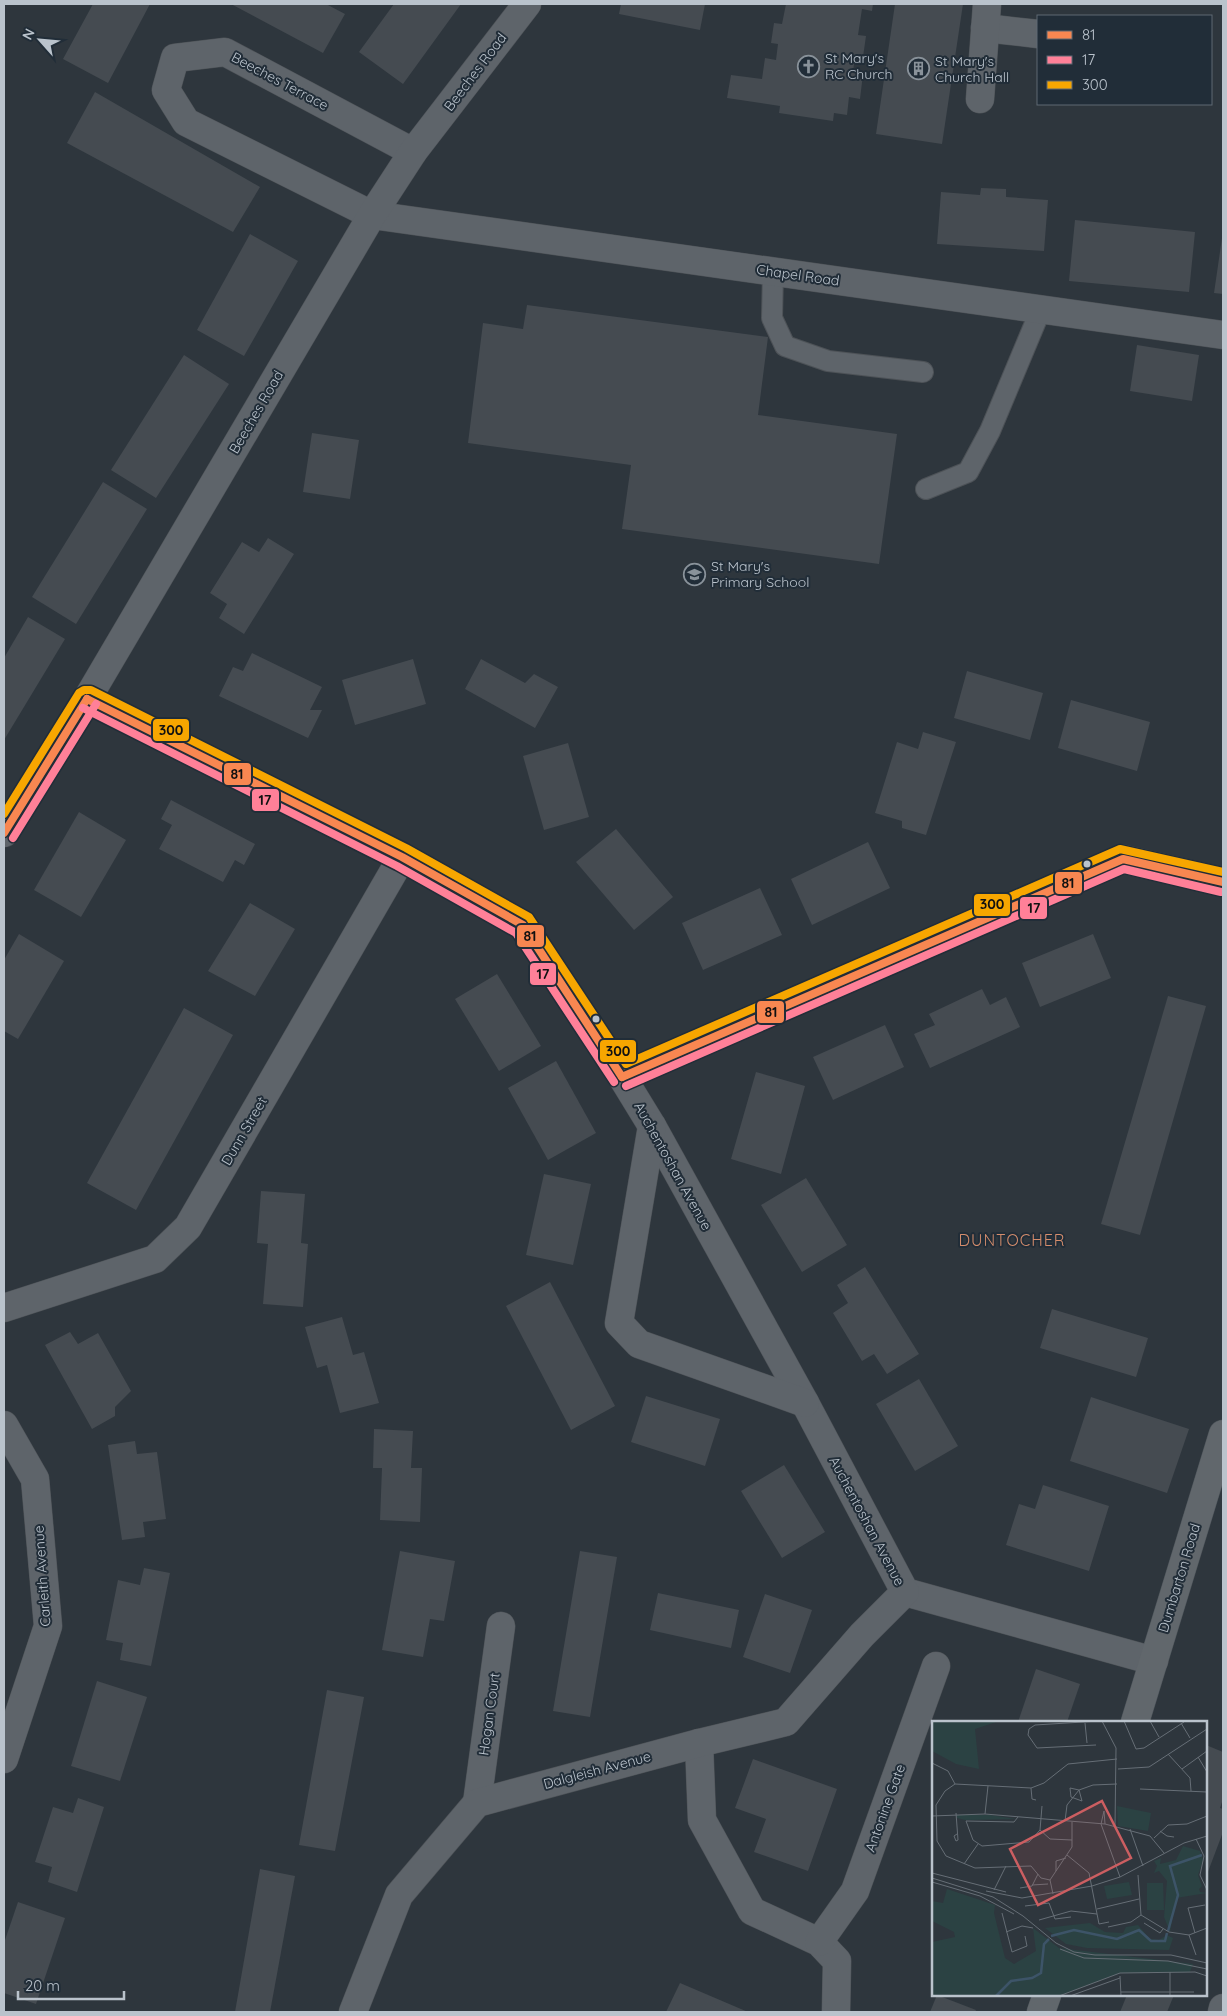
<svg xmlns="http://www.w3.org/2000/svg" width="1227" height="2016" viewBox="0 0 1227 2016" font-family="Quicksand,sans-serif">
	<rect width="100%" height="100%" fill="#2e363d"/>
	<g fill="#454b51">
		<path d="M93,4H150L108,83L63,59Z"/>
		<path d="M231,4H326L345,14L323,53Z"/>
		<path d="M394,4H461L403,84L359,52Z"/>
		<path d="M621,4H705L700,30L619,14Z"/>
		<path d="M786,4H873L872,11L862,9L858,35L866,36L863,57L855,56L853,72L863,74L860,99L849,97L847,115L834,113L833,121L779,113L780,106L727,98L731,75L762,79L765,58L776,60L778,44L771,43L774,23L782,24Z"/>
		<path d="M895,4H963L942,144L876,134Z"/>
		<path d="M95,92L260,187L233,232L67,143Z"/>
		<path d="M981,188L1006,189V197L1048,200L1044,251L937,244L941,192L980,195Z"/>
		<path d="M1075,220L1195,232L1189,292L1069,281Z"/>
		<path d="M250,234L298,261L244,356L197,330Z"/>
		<path d="M1222,238H1223V294L1214,293Z"/>
		<path d="M527,305L768,337L758,415L897,434L879,564L622,529L631,465L468,443L483,323L523,329Z"/>
		<path d="M1137,345L1199,355L1192,401L1130,391Z"/>
		<path d="M184,355L229,384L156,498L111,470Z"/>
		<path d="M312,433L359,440L350,499L303,492Z"/>
		<path d="M103,482L147,509L76,624L32,597Z"/>
		<path d="M268,538L294,554L244,634L219,618L227,604L210,593L242,542L259,552Z"/>
		<path d="M28,617L65,639L4,740V658Z"/>
		<path d="M252,653L322,687L310,710H322L308,738L219,696L233,667L243,671Z"/>
		<path d="M413,659L426,704L355,725L342,680Z"/>
		<path d="M481,659L525,683L534,674L558,687L535,728L465,689Z"/>
		<path d="M967,671L1043,693L1030,740L954,718Z"/>
		<path d="M1071,700L1150,722L1137,771L1058,748Z"/>
		<path d="M923,732L956,742L926,835L902,828V821L875,813L897,742L918,749Z"/>
		<path d="M568,743L589,817L544,830L523,756Z"/>
		<path d="M171,800L255,844L244,865L235,860L223,882L159,849L172,825L161,819Z"/>
		<path d="M79,812L126,840L81,917L34,890Z"/>
		<path d="M616,829L673,897L634,930L576,862Z"/>
		<path d="M868,842L890,888L812,925L791,879Z"/>
		<path d="M760,888L782,935L703,970L682,923Z"/>
		<path d="M250,903L295,929L255,996L208,971Z"/>
		<path d="M19,934L64,961L18,1039L4,1031V960Z"/>
		<path d="M1093,934L1111,978L1040,1007L1022,963Z"/>
		<path d="M497,974L541,1046L499,1071L455,999Z"/>
		<path d="M982,989L990,1005L1006,997L1020,1027L930,1068L914,1034L935,1025L929,1014Z"/>
		<path d="M1168,996L1206,1006L1140,1235L1101,1224Z"/>
		<path d="M184,1008L233,1035L136,1210L87,1183Z"/>
		<path d="M885,1025L904,1067L833,1100L813,1057Z"/>
		<path d="M556,1061L596,1133L548,1160L508,1088Z"/>
		<path d="M756,1072L805,1086L781,1174L731,1159Z"/>
		<path d="M544,1174L591,1184L573,1265L526,1255Z"/>
		<path d="M806,1178L847,1245L802,1272L761,1205Z"/>
		<path d="M261,1191L305,1194L301,1243L308,1244L303,1307L263,1304L268,1244L257,1243Z"/>
		<path d="M865,1267L919,1354L887,1374L874,1354L862,1361L833,1313L848,1303L837,1285Z"/>
		<path d="M550,1282L615,1406L571,1430L506,1306Z"/>
		<path d="M1052,1309L1148,1338L1136,1377L1040,1348Z"/>
		<path d="M342,1317L353,1355L364,1352L379,1403L340,1413L327,1365L317,1368L305,1327Z"/>
		<path d="M70,1332L78,1344L98,1333L131,1391L115,1407V1416L92,1429L45,1345Z"/>
		<path d="M919,1379L958,1446L915,1471L876,1404Z"/>
		<path d="M646,1396L720,1419L705,1466L631,1442Z"/>
		<path d="M1091,1397L1189,1429L1167,1493L1070,1461Z"/>
		<path d="M374,1429L413,1431L411,1468H422L420,1522L380,1520L382,1468H373Z"/>
		<path d="M135,1441L137,1454L157,1452L166,1519L143,1522L145,1537L122,1540L108,1445Z"/>
		<path d="M784,1465L825,1532L782,1558L741,1491Z"/>
		<path d="M1043,1485L1109,1506L1089,1571L1006,1545L1019,1504L1035,1509Z"/>
		<path d="M400,1551L455,1561L444,1621L430,1619L423,1657L382,1650Z"/>
		<path d="M580,1551L617,1557L590,1717L553,1711Z"/>
		<path d="M144,1568L170,1573L151,1666L120,1660L123,1643L106,1640L118,1580L140,1585Z"/>
		<path d="M658,1593L739,1610L731,1648L650,1630Z"/>
		<path d="M765,1594L812,1610L790,1673L743,1657Z"/>
		<path d="M1036,1669L1080,1684L1067,1722H1018Z"/>
		<path d="M97,1681L147,1697L120,1781L71,1766Z"/>
		<path d="M327,1690L364,1697L335,1851L299,1845Z"/>
		<path d="M1206,1745L1223,1752V1799L1220,1808L1223,1809V1832L1206,1877Z"/>
		<path d="M753,1759L837,1789L808,1871L754,1852L766,1819L735,1808Z"/>
		<path d="M78,1798L104,1807L77,1892L48,1882L52,1867L35,1862L53,1807L73,1813Z"/>
		<path d="M260,1869L295,1876L270,2012H235Z"/>
		<path d="M18,1902L65,1918L36,2004L4,1993V1943Z"/>
		<path d="M680,1983L748,2012H666Z"/>
		<path d="M937,1995L976,2010L975,2012H930Z"/>
		<path d="M1127,1995H1174L1167,2012H1120Z"/>
	</g>
	<g fill="none" stroke-linecap="round" stroke-linejoin="round">
		<defs>
			<g id="service">
				<path d="M773,272L772,318L785,346L828,361L923,372"/>
				<path d="M926,489L968,472L990,431L1041,309"/>
			</g>
			<g id="minor">
				<path d="M985,28L1038,34"/>
				<path d="M980,99L987,4"/>
				<path d="M413,152L225,52L175,58L166,90L186,122L372,215L1223,335"/>
				<path d="M87,699L402,857L523,925L622,1077L652,1126L805,1403L905,1592L1154,1661"/>
				<path d="M4,833L87,699L372,215L413,152L527,4"/>
				<path d="M622,1077L1123,859L1223,882"/>
				<path d="M652,1126L619,1323L639,1344L805,1403"/>
				<path d="M4,1308L155,1259L188,1227L402,857"/>
				<path d="M4,1425L35,1479L48,1626L4,1759"/>
				<path d="M699,1743L702,1820L752,1911L819,1942L837,1961L836,2012"/>
				<path d="M477,1803L501,1626"/>
				<path d="M819,1942L855,1891L936,1666"/>
				<path d="M353,2012L399,1895L477,1803L699,1743L786,1722L862,1635L905,1592"/>
				<path d="M1222,2012L1223,2008"/>
			</g>
			<g id="primary">
				<path d="M1135,1722L1223,1434"/>
				<path d="M1041,2012L1047,1995"/>
			</g>
		</defs>
		<use href="#service" stroke="#4d5257" stroke-width="22"/>
		<use href="#minor" stroke="#4d5257" stroke-width="29"/>
		<use href="#primary" stroke="#4c5359" stroke-width="29"/>
		<use href="#service" stroke="#5e646a" stroke-width="20"/>
		<use href="#minor" stroke="#5e646a" stroke-width="28"/>
		<use href="#primary" stroke="#61676c" stroke-width="28"/>
		<defs>
			<g id="bus-1">
				<path d="M87,699L402,857L523,925L622,1077"/>
				<path d="M4,833L87,699"/>
				<path d="M622,1077L1123,859L1223,882"/>
			</g>
			<g id="bus-2">
				<path d="M83,708L397,866L516,933L614,1082"/>
				<path d="M13,838L96,704"/>
				<path d="M626,1086L1124,869L1221,892"/>
			</g>
			<path id="bus-3" d="M4,814L79,693L84,690H91L406,848L529,917L626,1064L1120,849L1223,872"/>
		</defs>
		<use href="#bus-1" stroke="#212d38" stroke-width="11"/>
		<use href="#bus-2" stroke="#212d38" stroke-width="11"/>
		<use href="#bus-3" stroke="#212d38" stroke-width="11"/>
		<use href="#bus-1" stroke="#f88751" stroke-width="8"/>
		<use href="#bus-2" stroke="#ff8098" stroke-width="8"/>
		<use href="#bus-3" stroke="#f7a600" stroke-width="8"/>
	</g>
	<defs>
		<symbol id="church-ring" viewBox="-11 -11 22 22"><circle r="9.5" fill="#212d38" stroke="#89929a" stroke-width="1.5"/><path d="M-1.2-6h2.4v3.5h3.3v2.4h-3.3V6h-2.4V-.1h-3.3v-2.4h3.3Z" fill="#89929a"/></symbol>
		<symbol id="building-ring" viewBox="-11 -11 22 22"><circle r="9.5" fill="#212d38" stroke="#89929a" stroke-width="1.5"/><path d="M-4-6H4V6H1V3H-1V6H-4ZM-2.5-4.3h1.7v1.8h-1.7ZM.8-4.3h1.7v1.8H.8ZM-2.5-1h1.7V.8h-1.7ZM.8-1h1.7V.8H.8Z" fill="#89929a"/></symbol>
		<symbol id="school-ring" viewBox="-11 -11 22 22"><circle r="9.5" fill="#212d38" stroke="#89929a" stroke-width="1.5"/><path d="M0-5L7-2L0 1L-7-2ZM-4 1L0 2.5L4 1V4Q0 6-4 4Z" fill="#89929a"/></symbol>
	</defs>
	<g fill-rule="evenodd">
		<use href="#church-ring" x="796" y="54" width="25" height="25"/>
		<use href="#building-ring" x="906" y="56" width="25" height="25"/>
		<use href="#school-ring" x="682" y="562" width="25" height="25"/>
	</g>
	<g fill="#bac3cc" stroke="#212d38" stroke-width="2">
		<circle cx="1087" cy="864" r="4.5"/>
		<circle cx="596" cy="1019" r="4.5"/>
	</g>
	<g text-anchor="middle" dominant-baseline="central" stroke-width="4" stroke-linejoin="round" paint-order="stroke">
		<g font-size="14" fill="#bac3cc" stroke="#212d38" text-anchor="start">
			<text x="825" y="58">St Mary's<tspan x="825" dy="16">RC Church</tspan></text>
			<text x="935" y="61">St Mary's<tspan x="935" dy="16">Church Hall</tspan></text>
			<text x="711" y="566">St Mary's<tspan x="711" dy="16">Primary School</tspan></text>
		</g>
		<g font-size="14" fill="#bac3cc" stroke="#212d38">
			<text transform="translate(475 72) rotate(-53)">Beeches Road</text>
			<text transform="translate(280 81) rotate(28)">Beeches Terrace</text>
			<text transform="translate(798 275) rotate(8)">Chapel Road</text>
			<text transform="translate(256 412) rotate(-60)">Beeches Road</text>
			<text transform="translate(244 1131) rotate(-60)">Dunn Street</text>
			<text transform="translate(673 1166) rotate(61)">Auchentoshan Avenue</text>
			<text transform="translate(867 1521) rotate(62)">Auchentoshan Avenue</text>
			<text transform="translate(42 1576) rotate(-94)">Carleith Avenue</text>
			<text transform="translate(1179 1578) rotate(-73)">Dumbarton Road</text>
			<text transform="translate(489 1714) rotate(-82)">Hogan Court</text>
			<text transform="translate(597 1770) rotate(-15)">Dalgleish Avenue</text>
			<text transform="translate(885 1808) rotate(-70)">Antonine Gate</text>
		</g>
		<g font-size="16" letter-spacing="1" fill="#d58d6c" stroke="#212d38">
			<text x="1012" y="1240">DUNTOCHER</text>
		</g>
	</g>
	<g transform="translate(932 1721)">
		<rect width="275" height="275" fill="#2e363d"/>
		<path d="M0,0H67L43,8L47,48L24,43L0,30ZM185,85L219,92L216,110L186,105ZM25,94H58L84,98L33,99L25,97ZM251,125L268,130L271,139L266,154L270,165L267,168L268,171L275,172L244,177L238,211L232,196L235,160L227,150L222,152L225,145L222,140L229,137L228,143L244,139ZM197,161L200,174L175,178L172,165ZM231,162L232,189H215V162ZM15,168L63,184L62,192L73,237L82,243L104,230L101,207L127,227L261,243L258,251L188,252L127,275H0V221L23,216L22,211L0,200V180L11,182ZM158,202L173,211L191,212L194,206L206,204L218,218L227,219L235,214L241,217L237,229L155,227L134,223L113,207Z" fill="#2b4243"/>
		<path fill="none" stroke="#3d5468" stroke-width="2.5" d="M236,210L246,174L238,145L270,134M119,215L142,209L185,218L207,209L219,220H233L235,212M64,275L79,260L100,257L109,252L112,223L117,218"/>
		<path fill="none" stroke="#666e76" stroke-width="1" d="M170,0L184,27L183,105M192,0L204,28L212,27L252,1M218,0L227,16M153,2L155,22M249,2L258,17M164,24L105,27L96,14L97,8L103,4L167,0M236,33L258,57L259,70M266,36L275,51M0,42L16,50L23,63M186,48L217,46L275,8M250,48L275,30M99,67L100,78L104,79M138,67L147,69L150,80L139,76ZM208,68L275,71M24,92L26,119L24,120L22,115L25,113M53,93L56,65M0,95L53,93L173,103L218,115L232,132M86,96L82,101L34,100L41,119L50,125L97,121L108,109L110,85M133,100L135,84L147,69L161,64L185,63M173,103L172,90L169,103L188,156M198,108L211,145M108,109L118,118L140,119M228,110L235,115L242,116M222,117L236,104L255,103L275,95M264,118L272,135L268,154L275,169M135,134L157,152L167,203L177,201M32,143L46,123M124,150V140L134,137M0,152L74,171M206,154L209,194M0,157L61,176L91,195L124,222L142,231L163,234H239L275,242M118,159L109,157L99,145L43,147L14,135L5,120L4,84L13,70L23,63L99,67L112,62L136,43L185,38M0,161L48,175L82,193M100,164L116,163M88,167L100,165L106,153M62,169L74,145M54,170L90,177L160,165L188,156L252,122L275,115M121,173L118,159L140,126V101M93,185L117,182L123,198L139,196M165,188L207,178M70,192L80,231L95,225L93,215M209,194L237,211L257,214L275,207M107,199L139,190L165,193M212,202L228,212L231,208M176,206L199,201L209,194M74,211L90,205L101,207M263,212L256,187L273,184M257,214L264,234M128,228L152,237L236,240L275,248M238,251V275M188,255L189,275M189,271H262M127,275L188,252L263,251L275,255M138,275L188,257"/>
		<path fill="#cc5e61" fill-opacity="0.15" stroke="#cc5e61" stroke-width="2.5" d="M170,80L199,137L106,184L78,128Z"/>
		<rect width="275" height="275" fill="none" stroke="#bac3cc" stroke-width="2.5"/>
	</g>
	<g stroke="#212d38" stroke-width="2">
		<rect x="152" y="718" width="38" height="24" rx="5" fill="#f7a600"/>
		<rect x="223" y="762" width="29" height="24" rx="5" fill="#f88751"/>
		<rect x="251" y="788" width="29" height="24" rx="5" fill="#ff8098"/>
		<rect x="1054" y="871" width="29" height="24" rx="5" fill="#f88751"/>
		<rect x="973" y="893" width="38" height="24" rx="5" fill="#f7a600"/>
		<rect x="1019" y="896" width="29" height="24" rx="5" fill="#ff8098"/>
		<rect x="516" y="924" width="29" height="24" rx="5" fill="#f88751"/>
		<rect x="529" y="962" width="28" height="24" rx="5" fill="#ff8098"/>
		<rect x="756" y="1000" width="29" height="24" rx="5" fill="#f88751"/>
		<rect x="599" y="1039" width="38" height="24" rx="5" fill="#f7a600"/>
	</g>
	<g font-size="14" text-anchor="middle" font-weight="bold" fill="#111">
		<text x="171" y="735">300</text>
		<text x="237" y="779">81</text>
		<text x="265" y="805">17</text>
		<text x="1068" y="888">81</text>
		<text x="992" y="909">300</text>
		<text x="1034" y="913">17</text>
		<text x="530" y="941">81</text>
		<text x="543" y="979">17</text>
		<text x="771" y="1017">81</text>
		<text x="618" y="1056">300</text>
	</g>
	<rect width="1227" height="2016" fill="none" stroke="#bac3cc" stroke-width="10"/>
	<rect x="1037" y="15" width="175" height="90" fill="#212d38" stroke="#5e6973"/>
	<rect x="1047" y="31" width="25" height="8" fill="#f88751" stroke="#5e6973"/>
	<text x="1082" y="40" font-size="15" fill="#bac3cc">81</text>
	<rect x="1047" y="56" width="25" height="8" fill="#ff8098" stroke="#5e6973"/>
	<text x="1082" y="65" font-size="15" fill="#bac3cc">17</text>
	<rect x="1047" y="81" width="25" height="8" fill="#f7a600" stroke="#5e6973"/>
	<text x="1082" y="90" font-size="15" fill="#bac3cc">300</text>
	<g transform="translate(40 40) rotate(297)" stroke="#212d38" stroke-width="4" paint-order="stroke">
	<path d="M0-4L9 19L0 12L-9 19Z" fill="#bac3cc"/>
	<text y="-8" font-size="14" font-weight="bold" text-anchor="middle" fill="#bac3cc">N</text>
	</g>
	<path d="M18 1991v8h106v-8" fill="none" stroke="#bac3cc" stroke-width="2.5"/>
	<text x="25" y="1991" font-size="15" fill="#bac3cc" stroke="#212d38" stroke-width="4" paint-order="stroke">20 m</text>
</svg>
